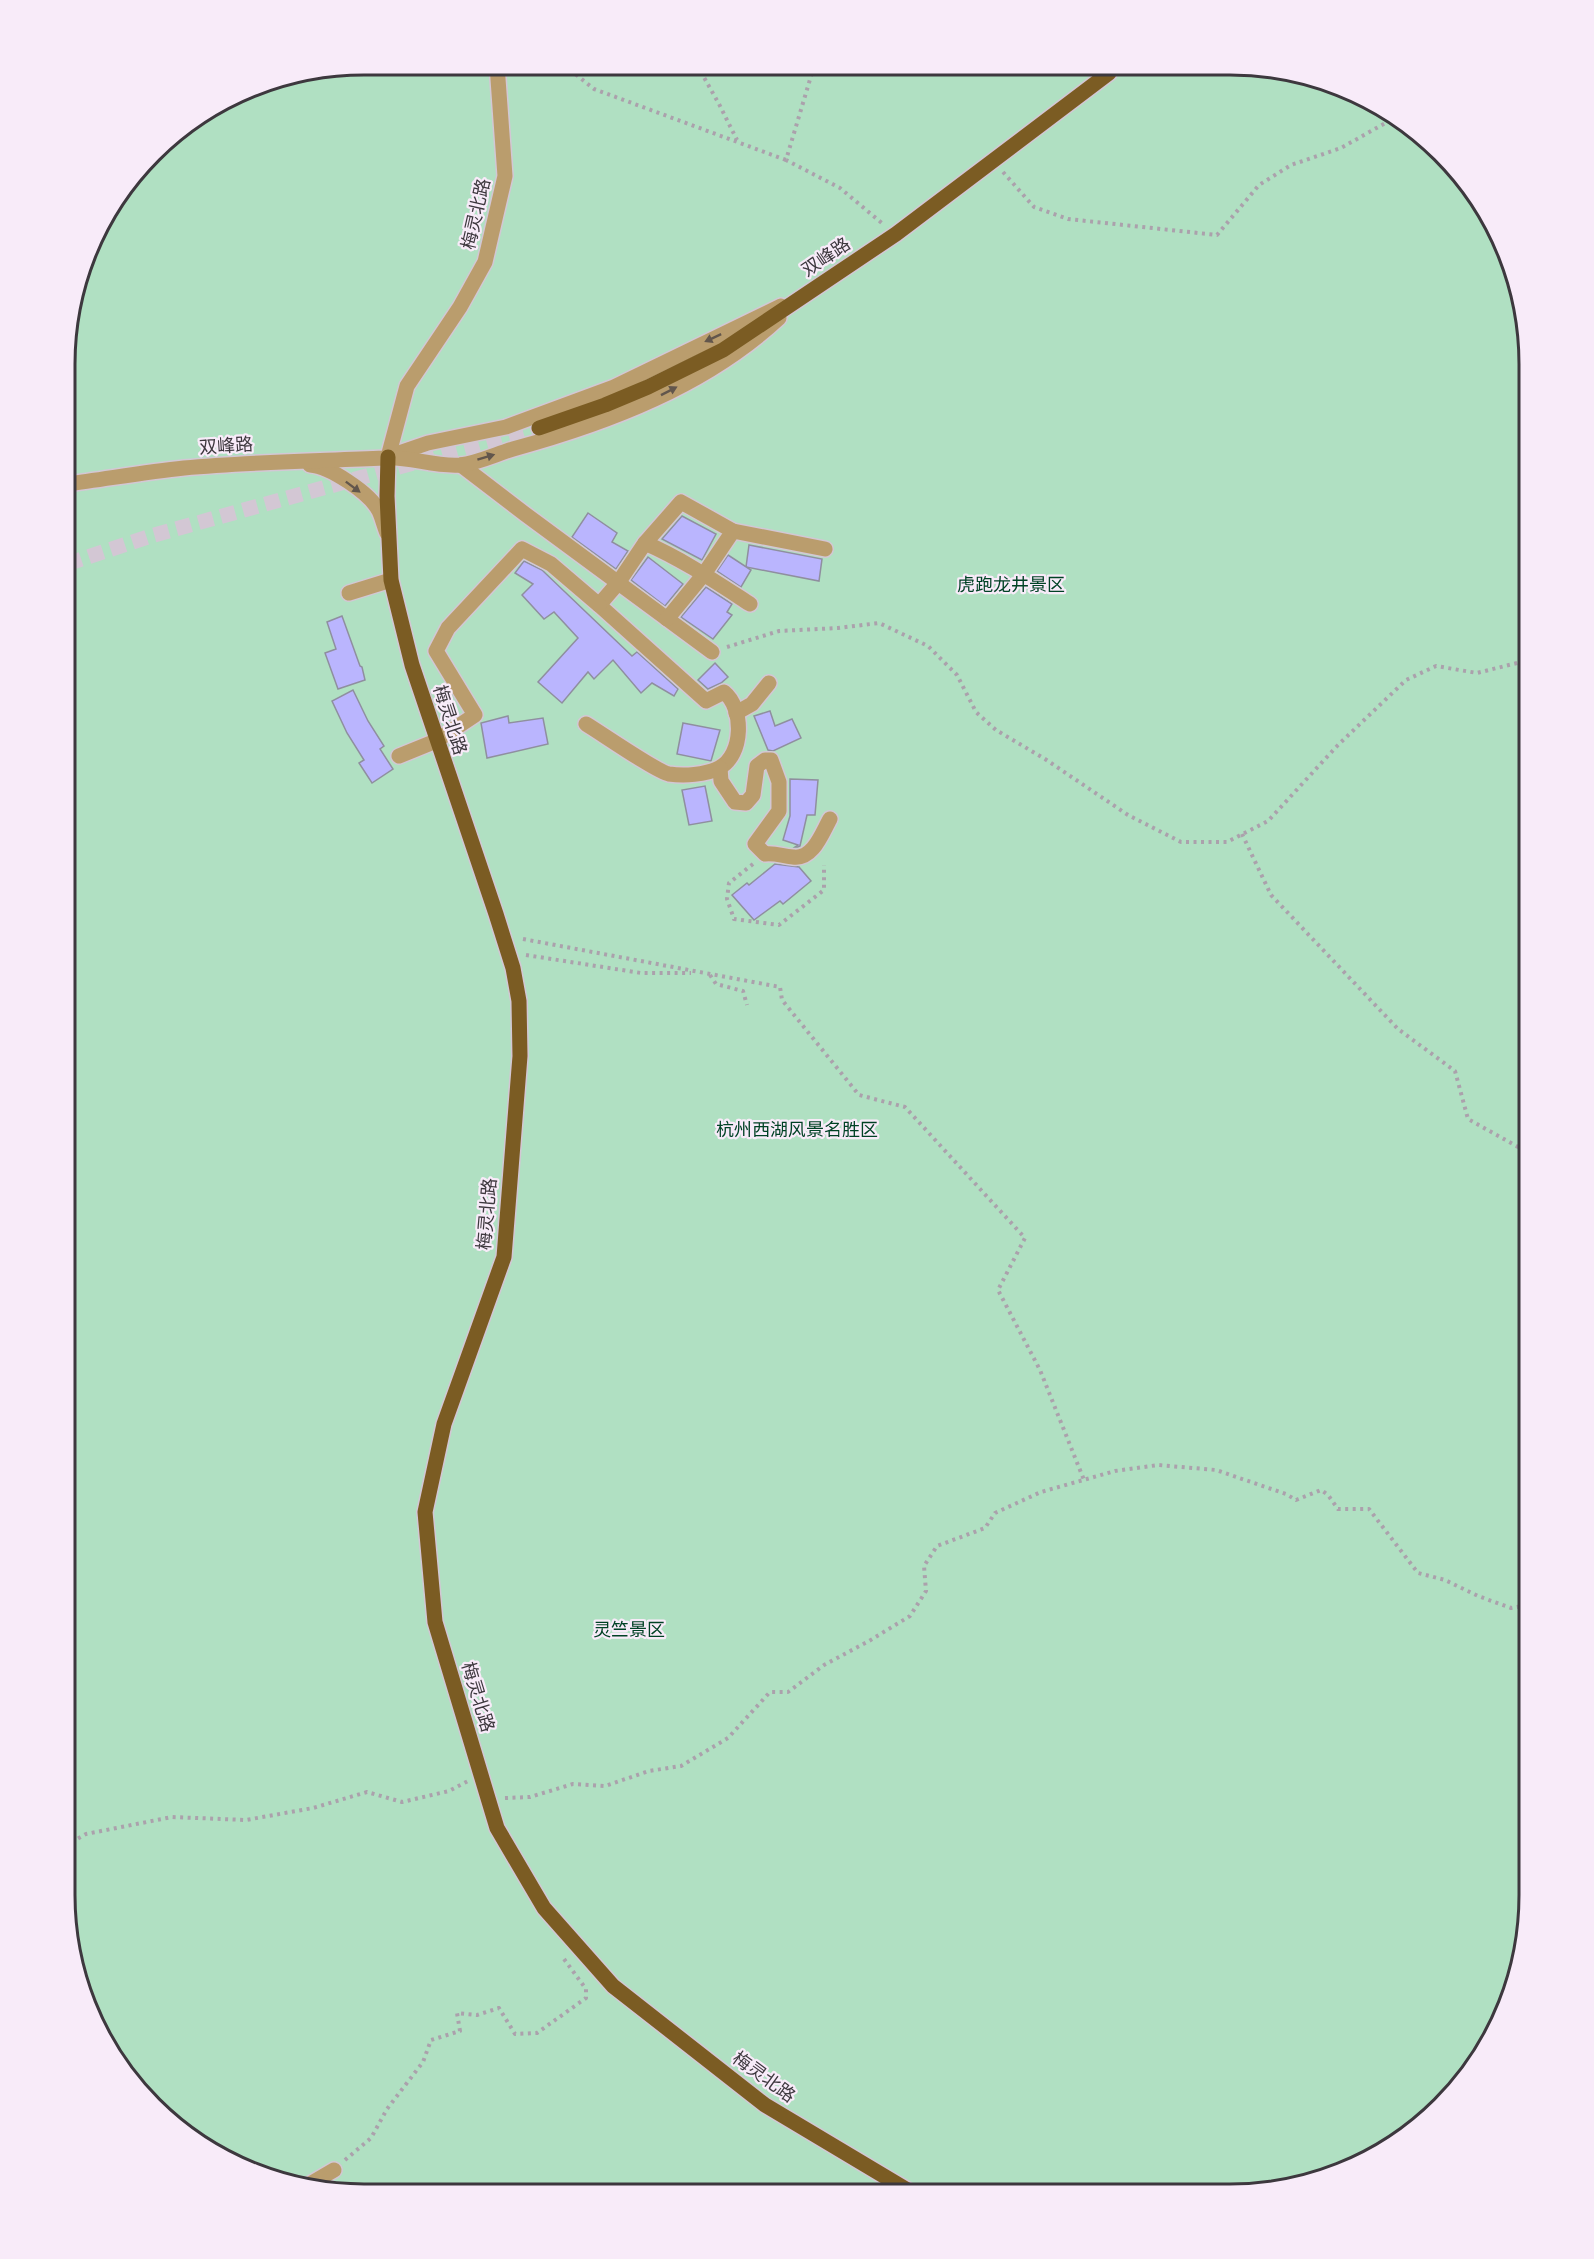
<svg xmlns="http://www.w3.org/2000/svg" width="1594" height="2259" viewBox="0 0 1594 2259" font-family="'DM Sans','Noto Sans SC',sans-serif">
	<rect width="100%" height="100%" fill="#f8ebf9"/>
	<path fill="#b0e0c2" d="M364,65L1270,67L1344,87L1412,126L1467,181L1499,232L1524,305L1529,363V1915L1513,1992L1479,2062L1427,2120L1362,2164L1289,2189L1231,2194L325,2192L267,2178L197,2144L139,2092L95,2027L75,1972L65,1896L67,324L104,214L167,139L267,80Z"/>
	<g fill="#bab5fe" stroke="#8f8f9f" stroke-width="1.5">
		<path d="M588,513L617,533L612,542L628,551L616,569L572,537Z"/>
		<path d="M682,516L716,534L702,560L662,539Z"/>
		<path d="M749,545L822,559L819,581L746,567Z"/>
		<path d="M728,555L751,570L741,587L717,571Z"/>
		<path d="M648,557L683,584L665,606L631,580Z"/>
		<path d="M524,561L542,570L632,656L637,652L678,689L674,696L652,683L641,693L613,660L594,679L588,672L562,703L538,682L578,638L554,612L544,619L522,595L533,584L515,573Z"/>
		<path d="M706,587L732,604L727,612L732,615L713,639L681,617Z"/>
		<path d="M342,616L360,666L362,667L365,680L338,689L325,653L336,649L327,622Z"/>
		<path d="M715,663L728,677L721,683L708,689L698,680Z"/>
		<path d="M353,690L368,721L384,746L380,749L393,769L372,783L359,763L364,760L347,733L332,701Z"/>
		<path d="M770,711L775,726L792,719L801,738L773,751L768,750L754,716Z"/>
		<path d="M508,716L509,723L543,718L548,744L487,758L481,723Z"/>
		<path d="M683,723L720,730L711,761L677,754Z"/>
		<path d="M790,779L818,780L815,815H807L800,846L798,847H795L798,845L783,840L790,816Z"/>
		<path d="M705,786L712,821L689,825L682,790Z"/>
		<path d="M775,864L799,867L811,881L783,904L780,901L754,920L732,895L747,883L749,885Z"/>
	</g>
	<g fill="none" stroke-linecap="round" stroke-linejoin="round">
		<path stroke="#d3c7d4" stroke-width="15" stroke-dasharray="15 8" stroke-linecap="butt" d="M67,564L154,535L539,428"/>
		<defs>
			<g id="minor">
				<path d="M390,456L428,443L506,427L614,387L781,306"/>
				<path d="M388,457L407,386L460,307L485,262L505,176L497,65"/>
				<path d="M310,465C329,466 370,493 379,511C382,517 384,526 387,533"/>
				<path d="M461,465L525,514L712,652"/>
				<path d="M67,484C106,479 145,472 184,468C250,462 317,461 384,458C409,456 434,467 460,465C478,463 496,454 513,449C608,423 706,386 779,318"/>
				<path d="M733,531L825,549"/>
				<path d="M645,543L681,502L733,531L704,574L667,619"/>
				<path d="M349,593L391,580"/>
				<path d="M736,713L752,704L769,683"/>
				<path d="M586,724C601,733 657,772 669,774C684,776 705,775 719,768C744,755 744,708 724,692L706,701L599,605L618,583L645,543C682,559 716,582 750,604"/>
				<path d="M399,756L436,741L475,715L436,651L448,628L522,549L551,564L599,605"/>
				<path d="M720,768L721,781L735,802L746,803L753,795L757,766L765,760H771L779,782V811L755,844L765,854C777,853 781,856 793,857C813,860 822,833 830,819"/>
				<path d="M305,2187L334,2170"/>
			</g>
			<g id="major">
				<path d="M539,428L605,405L648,387L723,350L896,234L1109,73"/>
				<path d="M388,457L387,496L391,580L412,665L496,914L513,968L519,1001L520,1056L504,1257L444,1424L425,1512L435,1622L481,1775L497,1828L544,1908L613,1986L765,2105L914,2194"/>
			</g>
		</defs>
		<use href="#minor" stroke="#d3c7d4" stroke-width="18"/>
		<use href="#major" stroke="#d3c7d4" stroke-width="18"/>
		<g stroke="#aba1ac" stroke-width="4" stroke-dasharray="3 4.5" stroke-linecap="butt">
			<path d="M564,65L594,89L786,160"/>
			<path d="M697,65L719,104L737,140"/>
			<path d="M814,66L786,160L840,188L883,224"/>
			<path d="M1003,172L1034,207L1068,219L1217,235L1259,185L1291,165L1341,148L1396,117"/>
			<path d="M727,647L779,631L838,628L879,623L928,646L957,675L976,712L996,730L1045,759L1128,815L1181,842H1227L1268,821L1338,745L1406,680L1436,666L1477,673L1529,660"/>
			<path d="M1242,834L1271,895L1398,1029L1455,1071L1468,1119L1529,1153"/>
			<path d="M753,864L729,883L727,899L734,919L779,925L824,890V865"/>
			<path d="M523,939L780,987L782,1000L859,1095L905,1107L1025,1238L998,1290L1040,1370L1084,1480"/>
			<path d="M526,955L641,973H691"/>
			<path d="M710,975L716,984L743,991L747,1005"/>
			<path d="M505,1798L530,1797L573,1784L605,1786L649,1771L681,1766L728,1738L770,1692H788L824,1665L869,1641L910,1616L926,1591L924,1566L937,1546L985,1528L995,1513L1041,1492L1115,1471L1158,1465L1216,1470L1286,1494L1296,1500L1321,1490L1328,1495L1338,1509H1369L1418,1573L1445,1580L1478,1596L1511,1608L1529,1605"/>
			<path d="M65,1846L86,1834L172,1817L246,1820L313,1808L367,1792L402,1802L449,1791L468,1781"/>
			<path d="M345,2160L371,2138L387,2109L423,2062L431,2040L460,2031L457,2013L477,2015L499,2008L515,2034L537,2033L586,1998V1989L564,1959"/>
		</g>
		<use href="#minor" stroke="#ba9d6d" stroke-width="15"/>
		<use href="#major" stroke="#7b5c23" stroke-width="15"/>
	</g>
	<defs><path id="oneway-solid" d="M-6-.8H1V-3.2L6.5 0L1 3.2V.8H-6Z" transform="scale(1.5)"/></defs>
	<g fill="#62564c">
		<use href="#oneway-solid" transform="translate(713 338) rotate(155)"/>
		<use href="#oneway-solid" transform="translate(669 391) rotate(-27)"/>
		<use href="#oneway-solid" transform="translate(486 457) rotate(-17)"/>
		<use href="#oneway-solid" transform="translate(353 487) rotate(37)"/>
	</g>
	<g text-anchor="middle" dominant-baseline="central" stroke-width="4.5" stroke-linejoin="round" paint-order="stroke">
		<g font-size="18" fill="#3d383e" stroke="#f8ebf9">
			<text transform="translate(476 214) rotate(-77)">梅灵北路</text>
			<text transform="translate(826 257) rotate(-34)">双峰路</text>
			<text transform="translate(226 446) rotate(-4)">双峰路</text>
			<text transform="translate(450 720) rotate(72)">梅灵北路</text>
			<text transform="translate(487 1214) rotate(-85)">梅灵北路</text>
			<text transform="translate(478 1697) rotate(73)">梅灵北路</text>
			<text transform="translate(764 2077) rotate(36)">梅灵北路</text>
		</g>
		<g font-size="18" fill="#004225" stroke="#f8ebf9">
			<text x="1011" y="585">虎跑龙井景区</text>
			<text x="797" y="1130">杭州西湖风景名胜区</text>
			<text x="629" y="1630">灵竺景区</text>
		</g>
	</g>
	<path d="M0 0H1594V2259H0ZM364 75H1230A289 289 0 0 1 1519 364V1895A289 289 0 0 1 1230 2184H364A289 289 0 0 1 75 1895V364A289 289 0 0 1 364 75Z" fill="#f8ebf9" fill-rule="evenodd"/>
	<path fill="none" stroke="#3d383e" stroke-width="3" d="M364 75H1230A289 289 0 0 1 1519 364V1895A289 289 0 0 1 1230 2184H364A289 289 0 0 1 75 1895V364A289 289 0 0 1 364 75Z"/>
</svg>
